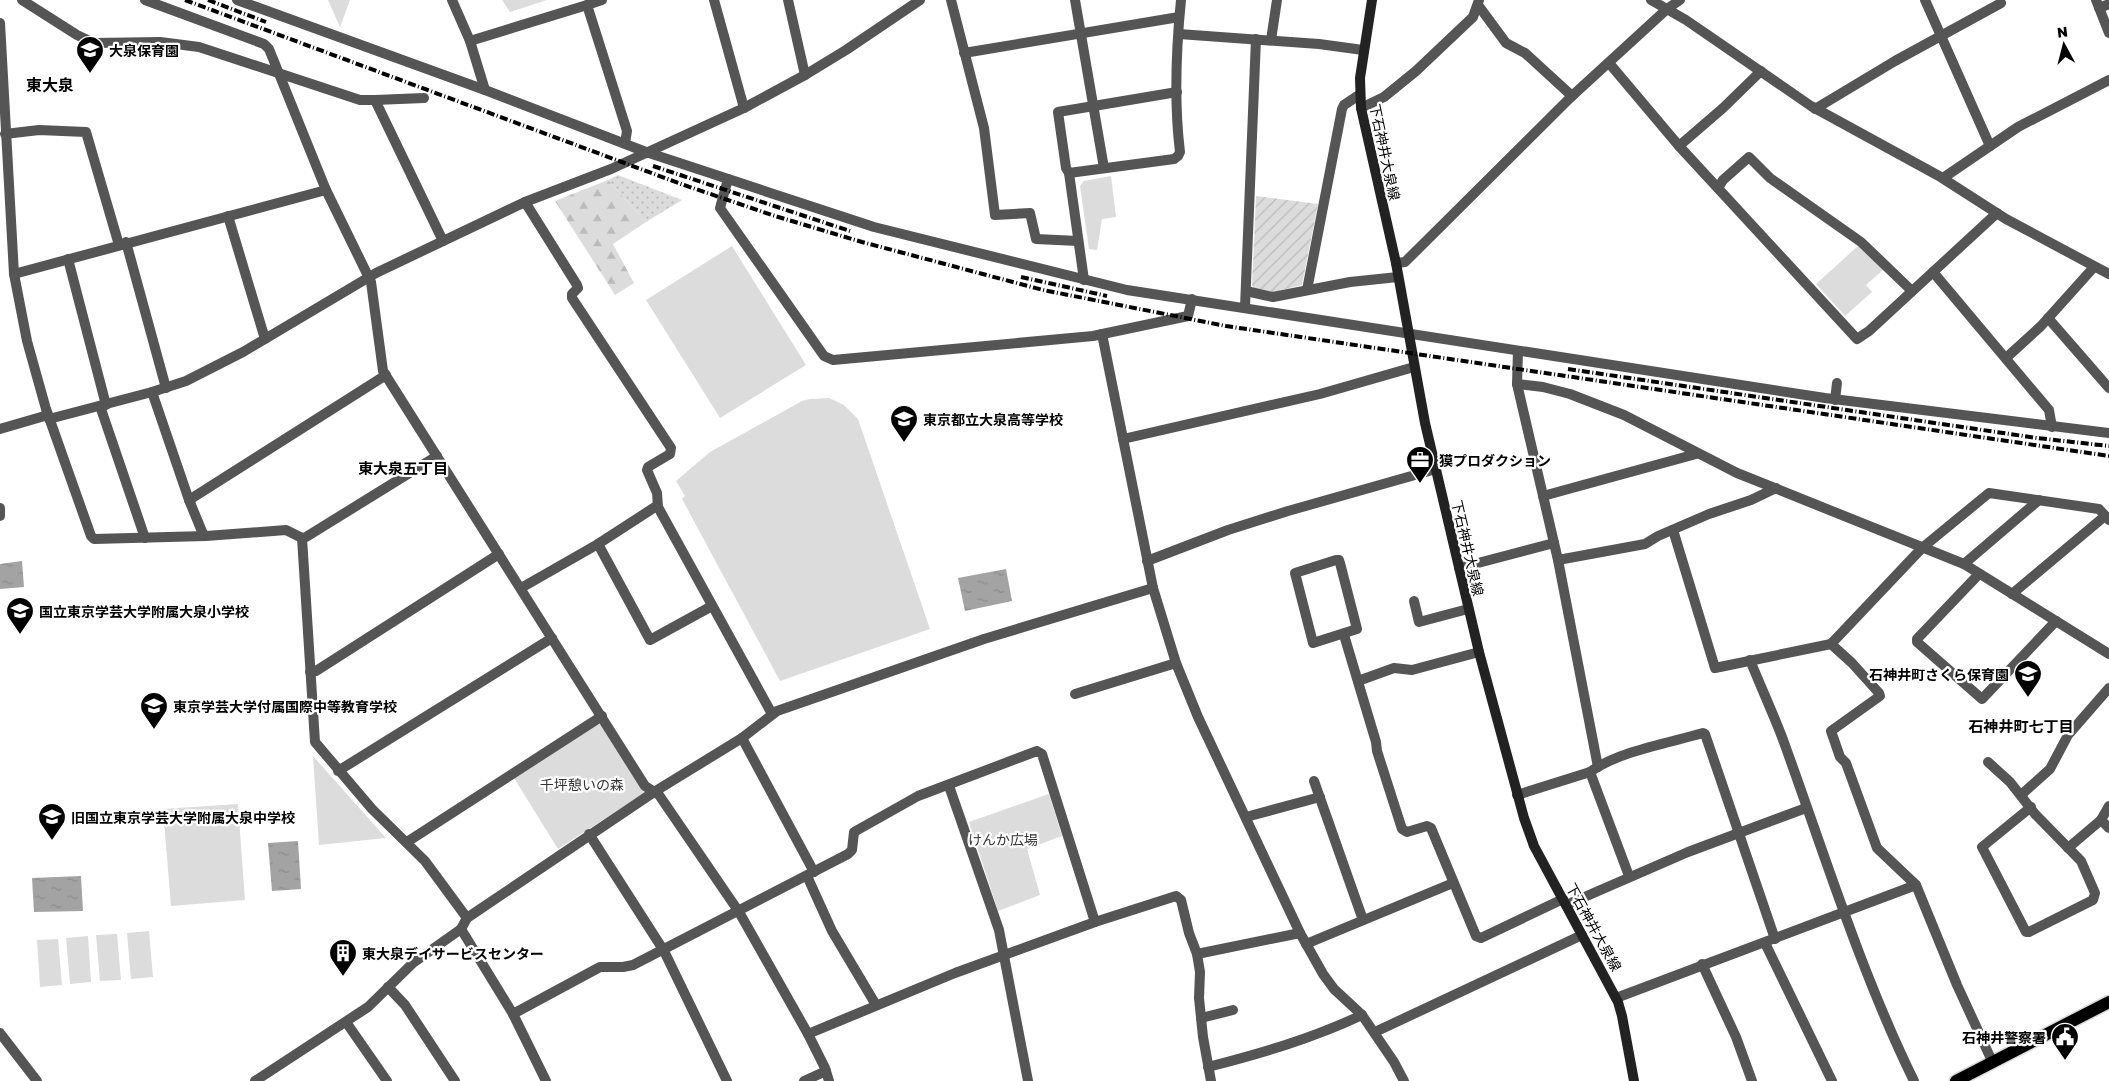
<svg xmlns="http://www.w3.org/2000/svg" width="2109" height="1081" viewBox="0 0 2109 1081" font-family="'Golos Text','Noto Sans JP',sans-serif">
	<defs>
		<pattern id="grass-dots" width="8" height="8" patternUnits="userSpaceOnUse" patternTransform="scale(1.25)"><rect width="8" height="8" fill="#dcdcdc"/><path d="M2 2h.1M6 6h.1" fill="none" stroke="#bbb" stroke-width="1.8" stroke-linecap="round"/></pattern>
		<pattern id="forest-firs" width="22" height="20" patternUnits="userSpaceOnUse" patternTransform="scale(1.25)"><rect width="22" height="20" fill="#dcdcdc"/><path d="M5 1l3.5 6h-7zM16 11l3.5 6h-7z" fill="#bbb"/></pattern>
		<pattern id="garden-furrows" width="10" height="10" patternUnits="userSpaceOnUse" patternTransform="scale(1.25)"><rect width="10" height="10" fill="#dcdcdc"/><path d="M-1 1l2-2M0 10L10 0M9 11l2-2" fill="none" stroke="#bbb"/></pattern>
		<pattern id="water-ripples" width="26" height="14" patternUnits="userSpaceOnUse" patternTransform="scale(1.25)"><rect width="26" height="14" fill="#a3a3a3"/><path d="M2 4q2-2 4 0t4 0M15 11q2-2 4 0t4 0" fill="none" stroke="#8b8b8b"/></pattern>
	</defs>
	<rect width="100%" height="100%" fill="#fff"/>
	<path fill="url(#grass-dots)" d="M618,175L682,200L646,222L608,180Z"/>
	<path fill="url(#forest-firs)" d="M608,180L646,222L613,244L634,283L615,295L555,201Z"/>
	<g fill="#dcdcdc">
		<path d="M328,0H350L340,27Z"/>
		<path d="M502,0H547L510,12Z"/>
		<path d="M1111,176L1116,217L1102,219L1097,250L1089,249L1080,186L1084,181Z"/>
		<path d="M732,246L806,365L720,418L646,300Z"/>
		<path d="M1858,246L1883,270L1866,285L1872,292L1845,316L1816,284Z"/>
		<path d="M829,398L844,405L858,419L930,629L780,681L682,499L685,496L676,481L710,452L802,401L810,399Z"/>
		<path d="M597,724L603,725L644,793L558,849L514,778Z"/>
		<path d="M313,756L386,838L319,845Z"/>
		<path d="M1049,794L1062,836L1027,849L1040,895L998,911L969,822Z"/>
		<path d="M238,804L245,900L171,906L163,809Z"/>
		<path d="M149,931L153,977L131,979L127,933Z"/>
		<path d="M117,934L121,980L100,981L96,935Z"/>
		<path d="M88,936L91,982L70,984L66,938Z"/>
		<path d="M58,939L62,985L40,987L37,940Z"/>
	</g>
	<path fill="url(#garden-furrows)" d="M1256,196L1318,204L1302,285L1274,292L1254,288L1252,285Z"/>
	<g fill="url(#water-ripples)">
		<path d="M22,561L24,587L0,589V564Z"/>
		<path d="M1006,569L1012,601L965,611L958,578Z"/>
		<path d="M298,841L301,889L272,891L268,843Z"/>
		<path d="M81,876L83,911L34,912L32,878Z"/>
	</g>
	<g fill="none" stroke-linecap="round" stroke-linejoin="round">
		<defs>
			<path id="primary" d="M1956,1081L2109,1002"/>
		</defs>
		<use href="#primary" stroke="#dbdbdb" stroke-width="15"/>
		<g stroke="#555" stroke-width="10">
			<path d="M22,0L77,35L94,43L160,42L199,47L360,100H375L443,241"/>
			<path d="M145,0L264,44L269,49L326,190L371,282L383,371L645,786L659,795L739,912L808,1034L825,1068L829,1081"/>
			<path d="M237,0L485,90L646,152L874,227L1127,290L1825,398L2109,433"/>
			<path d="M452,0L470,41L485,90"/>
			<path d="M602,0L587,5L627,131L625,143"/>
			<path d="M714,0L744,108"/>
			<path d="M788,0L805,75"/>
			<path d="M951,0L984,128L995,215L1030,213L1036,239L1078,241"/>
			<path d="M1075,0L1104,168"/>
			<path d="M1925,0L1990,146"/>
			<path d="M2096,0L2109,33"/>
			<path d="M1478,5L1506,43L1525,53L1572,96"/>
			<path d="M2099,8L2109,4"/>
			<path d="M0,23L14,274L27,341L46,409L91,536L94,539L206,536L286,530L302,538L306,537L437,456"/>
			<path d="M1179,34L1319,44L1363,50"/>
			<path d="M1271,40L1277,0"/>
			<path d="M470,41L587,5"/>
			<path d="M964,53L1179,17"/>
			<path d="M1609,63L1679,146L1857,339L1869,331L1997,213"/>
			<path d="M375,100L424,98"/>
			<path d="M1361,108L1384,97L1416,71L1473,17L1479,0"/>
			<path d="M1815,109L1895,61L2001,3"/>
			<path d="M5,134L39,130L86,132L119,245"/>
			<path d="M1679,146L1723,108L1761,71"/>
			<path d="M1069,173L1174,159L1178,156L1180,152C1174,103 1176,50 1181,0"/>
			<path d="M1943,178L2018,127L2109,80"/>
			<path d="M728,179L720,208L824,356L833,360L1093,336L1188,316L1192,299"/>
			<path d="M1718,188L1723,180L1749,157L1770,178L1861,242L1912,291"/>
			<path d="M525,202L577,285L578,288L572,294V298L671,448L670,454L648,467L647,470L657,493L658,507L772,714"/>
			<path d="M228,216L265,339"/>
			<path d="M126,242L166,388"/>
			<path d="M68,259L106,405"/>
			<path d="M1396,263L1405,262L1572,96L1667,9L1680,0"/>
			<path d="M1933,272L2049,410L2052,427"/>
			<path d="M14,274L326,190"/>
			<path d="M1084,280L1069,173L1066,168L1058,112L1177,92"/>
			<path d="M1307,290L1342,109L1344,105L1359,95"/>
			<path d="M1246,291L1273,297L1350,282L1398,277"/>
			<path d="M1245,307L1256,39"/>
			<path d="M2048,318L2109,388"/>
			<path d="M1102,334L1153,588L1176,663L1198,717L1300,933L1323,974L1334,989L1362,1015L1394,1062L1404,1081"/>
			<path d="M1518,351L1517,384L1558,560L1598,767"/>
			<path d="M2006,358L2041,326L2094,267"/>
			<path d="M1517,384L1543,387L1570,394L1624,415L1737,473L1964,564L2109,654"/>
			<path d="M152,392L189,500L203,534"/>
			<path d="M1835,400L1837,383"/>
			<path d="M100,406L145,538"/>
			<path d="M49,419L152,392L186,381L243,352L376,273L525,202L611,169L744,108L805,75L846,50L920,0"/>
			<path d="M0,429L48,415"/>
			<path d="M1123,439L1320,394L1414,367"/>
			<path d="M1543,496L1696,454"/>
			<path d="M189,500L386,375"/>
			<path d="M0,508V516"/>
			<path d="M1673,530L1715,668L1831,644L1852,663L1879,693L1880,696L1831,731L1840,757L1846,763L1877,848L1916,885L1957,985L1992,1061"/>
			<path d="M302,538L315,742L372,809L425,861L467,918"/>
			<path d="M598,544L650,640L712,606"/>
			<path d="M1336,560H1339L1340,563L1357,629L1313,643L1295,573Z"/>
			<path d="M1558,560L1645,544L1658,536L1709,514L1751,500L1776,488"/>
			<path d="M1147,561L1228,530L1288,511L1436,469"/>
			<path d="M1964,564L2039,500"/>
			<path d="M1459,568L1554,543"/>
			<path d="M1979,574L1917,639V642L1982,699L2056,621"/>
			<path d="M521,588L598,544L655,507H658"/>
			<path d="M2012,594L2105,516"/>
			<path d="M1414,601L1419,622L1468,609"/>
			<path d="M1344,635L1376,742L1377,751L1402,829L1407,832L1427,826L1431,828L1476,936L1481,938L1563,899"/>
			<path d="M1831,644L1922,548L1989,493L2099,509L2109,520"/>
			<path d="M1750,660C1760,685 1772,711 1782,737C1824,852 1860,971 1914,1081"/>
			<path d="M310,672L316,671L499,554"/>
			<path d="M1358,681L1394,668L1412,670L1479,652"/>
			<path d="M1075,694L1176,663"/>
			<path d="M742,738L814,872"/>
			<path d="M1988,762L2010,782L2035,814L2081,861L2095,893L2093,900L2029,932H2026L1982,847L2031,807"/>
			<path d="M338,771L552,638"/>
			<path d="M1590,772L1629,876"/>
			<path d="M1314,781L1363,920"/>
			<path d="M949,786L999,930L1028,1081"/>
			<path d="M1517,795L1590,772C1619,751 1669,743 1703,733L1705,734L1775,939"/>
			<path d="M2021,795L2050,769L2068,735L2109,688"/>
			<path d="M2109,806L2101,820L2109,828"/>
			<path d="M1246,817L1320,797"/>
			<path d="M589,834L664,951L727,1081"/>
			<path d="M407,842L602,716"/>
			<path d="M2068,848L2101,820"/>
			<path d="M807,876L832,931L876,1005"/>
			<path d="M1566,905L1688,852L1806,808"/>
			<path d="M461,929L513,1014L546,1081"/>
			<path d="M1765,943L1832,1081"/>
			<path d="M1306,944L1453,883"/>
			<path d="M1197,954L1300,933"/>
			<path d="M1702,964L1736,1037L1752,1081"/>
			<path d="M388,987L405,1005L455,1081"/>
			<path d="M1616,998L1916,885"/>
			<path d="M513,1014L600,967H623L633,965L848,854L852,850L854,832L918,796L1037,751L1042,754L1095,922"/>
			<path d="M1201,1018L1233,1010"/>
			<path d="M346,1022L387,1081"/>
			<path d="M1375,1032L1582,935"/>
			<path d="M0,1033L37,1081"/>
			<path d="M808,1034L955,973L1095,922L1176,896L1181,900L1189,933L1197,954L1200,972L1199,998L1203,1037L1211,1081"/>
			<path d="M1208,1067C1262,1053 1311,1039 1362,1015"/>
			<path d="M255,1081L368,1007L413,963L461,929L467,918L654,792L742,738L777,711L984,639L1153,588"/>
			<path d="M804,1081L826,1071"/>
		</g>
		<path stroke="#555" stroke-width="10" d="M1651,0L1686,20L1811,106L1939,176L2006,219L2109,274"/>
		<path stroke="#222" stroke-width="10" d="M1372,0L1360,78L1361,108L1396,263L1425,423L1479,652L1524,818L1534,846L1618,1002L1622,1016L1634,1081"/>
		<use href="#primary" stroke="#000" stroke-width="12"/>
		<g stroke="#000" stroke-width="4" stroke-dasharray="8 2.5 1 2.5" stroke-linecap="butt">
			<path d="M185,0L681,184L775,216L862,242L1043,290L1226,326L2109,456"/>
			<path d="M208,0L266,22"/>
			<path d="M653,166L850,231"/>
			<path d="M1021,277L1107,296"/>
			<path d="M1568,369L2037,438L2109,446"/>
		</g>
	</g>
	<defs>
		<symbol id="school-pin" viewBox="-11 -11 22 30"><path d="M0 17L-7.5 6A9.5 9.5 0 1 1 7.5 6Z" fill="#000" stroke="#fff"/><path d="M0-5L7-2L0 1L-7-2ZM-4 1L0 2.5L4 1V4Q0 6-4 4Z" fill="#fff"/></symbol>
		<symbol id="office-pin" viewBox="-11 -11 22 30"><path d="M0 17L-7.5 6A9.5 9.5 0 1 1 7.5 6Z" fill="#000" stroke="#fff"/><path d="M-6-3h4V-5.5h4V-3h4V5H-6ZM-1-4.5V-3h2v-1.5ZM-6 0V1H6V0Z" fill="#fff"/></symbol>
		<symbol id="building-pin" viewBox="-11 -11 22 30"><path d="M0 17L-7.5 6A9.5 9.5 0 1 1 7.5 6Z" fill="#000" stroke="#fff"/><path d="M-4-6H4V6H1V3H-1V6H-4ZM-2.5-4.3h1.7v1.8h-1.7ZM.8-4.3h1.7v1.8H.8ZM-2.5-1h1.7V.8h-1.7ZM.8-1h1.7V.8H.8Z" fill="#fff"/></symbol>
		<symbol id="civic-pin" viewBox="-11 -11 22 30"><path d="M0 17L-7.5 6A9.5 9.5 0 1 1 7.5 6Z" fill="#000" stroke="#fff"/><path d="M-.6-6.5H3V-4.5H.6V-3L4-1V1h2V6H-6V1h2V-1L-.6-3ZM-1.2 2.5V6h2.4V2.5Z" fill="#fff"/></symbol>
	</defs>
	<g fill-rule="evenodd">
		<use href="#school-pin" x="74" y="34" width="32" height="43"/>
		<use href="#school-pin" x="888" y="403" width="32" height="43"/>
		<use href="#office-pin" x="1404" y="444" width="32" height="43"/>
		<use href="#school-pin" x="4" y="595" width="32" height="43"/>
		<use href="#school-pin" x="2012" y="658" width="32" height="43"/>
		<use href="#school-pin" x="138" y="690" width="32" height="43"/>
		<use href="#school-pin" x="36" y="801" width="32" height="43"/>
		<use href="#building-pin" x="327" y="937" width="32" height="43"/>
		<use href="#civic-pin" x="2049" y="1021" width="32" height="43"/>
	</g>
	<g text-anchor="middle" dominant-baseline="central" stroke-width="4.5" stroke-linejoin="round" paint-order="stroke">
		<g font-size="14" font-weight="bold" fill="#000" stroke="#fff" text-anchor="start">
			<text x="109" y="50">大泉保育園</text>
			<text x="923" y="419">東京都立大泉高等学校</text>
			<text x="1439" y="460">獏プロダクション</text>
			<text x="39" y="611">国立東京学芸大学附属大泉小学校</text>
			<text x="2009" y="674" text-anchor="end">石神井町さくら保育園</text>
			<text x="173" y="706">東京学芸大学付属国際中等教育学校</text>
			<text x="71" y="817">旧国立東京学芸大学附属大泉中学校</text>
			<text x="362" y="953">東大泉デイサービスセンター</text>
			<text x="2046" y="1037" text-anchor="end">石神井警察署</text>
		</g>
		<g font-size="14" fill="#000" stroke="#fff">
			<text transform="translate(1385 152) rotate(78)">下石神井大泉線</text>
			<text transform="translate(1468 548) rotate(77)">下石神井大泉線</text>
			<text transform="translate(1594 927) rotate(61)">下石神井大泉線</text>
		</g>
		<g font-size="14" fill="#333" stroke="#fff">
			<text x="582" y="784">千坪憩いの森</text>
			<text x="1003" y="839">けんか広場</text>
		</g>
		<g font-size="15" font-weight="bold" fill="#000" stroke="#fff">
			<text x="403" y="468">東大泉五丁目</text>
			<text x="2021" y="726">石神井町七丁目</text>
		</g>
		<g font-size="16" font-weight="bold" fill="#000" stroke="#fff">
			<text x="50" y="85">東大泉</text>
		</g>
	</g>
	<g transform="translate(2064 45) rotate(353)" stroke="#ffffff" stroke-width="4" paint-order="stroke">
	<path d="M0-4L9 19L0 12L-9 19Z" fill="#000000"/>
	<text y="-8" font-size="14" font-weight="bold" text-anchor="middle" fill="#000000">N</text>
	</g>
</svg>
